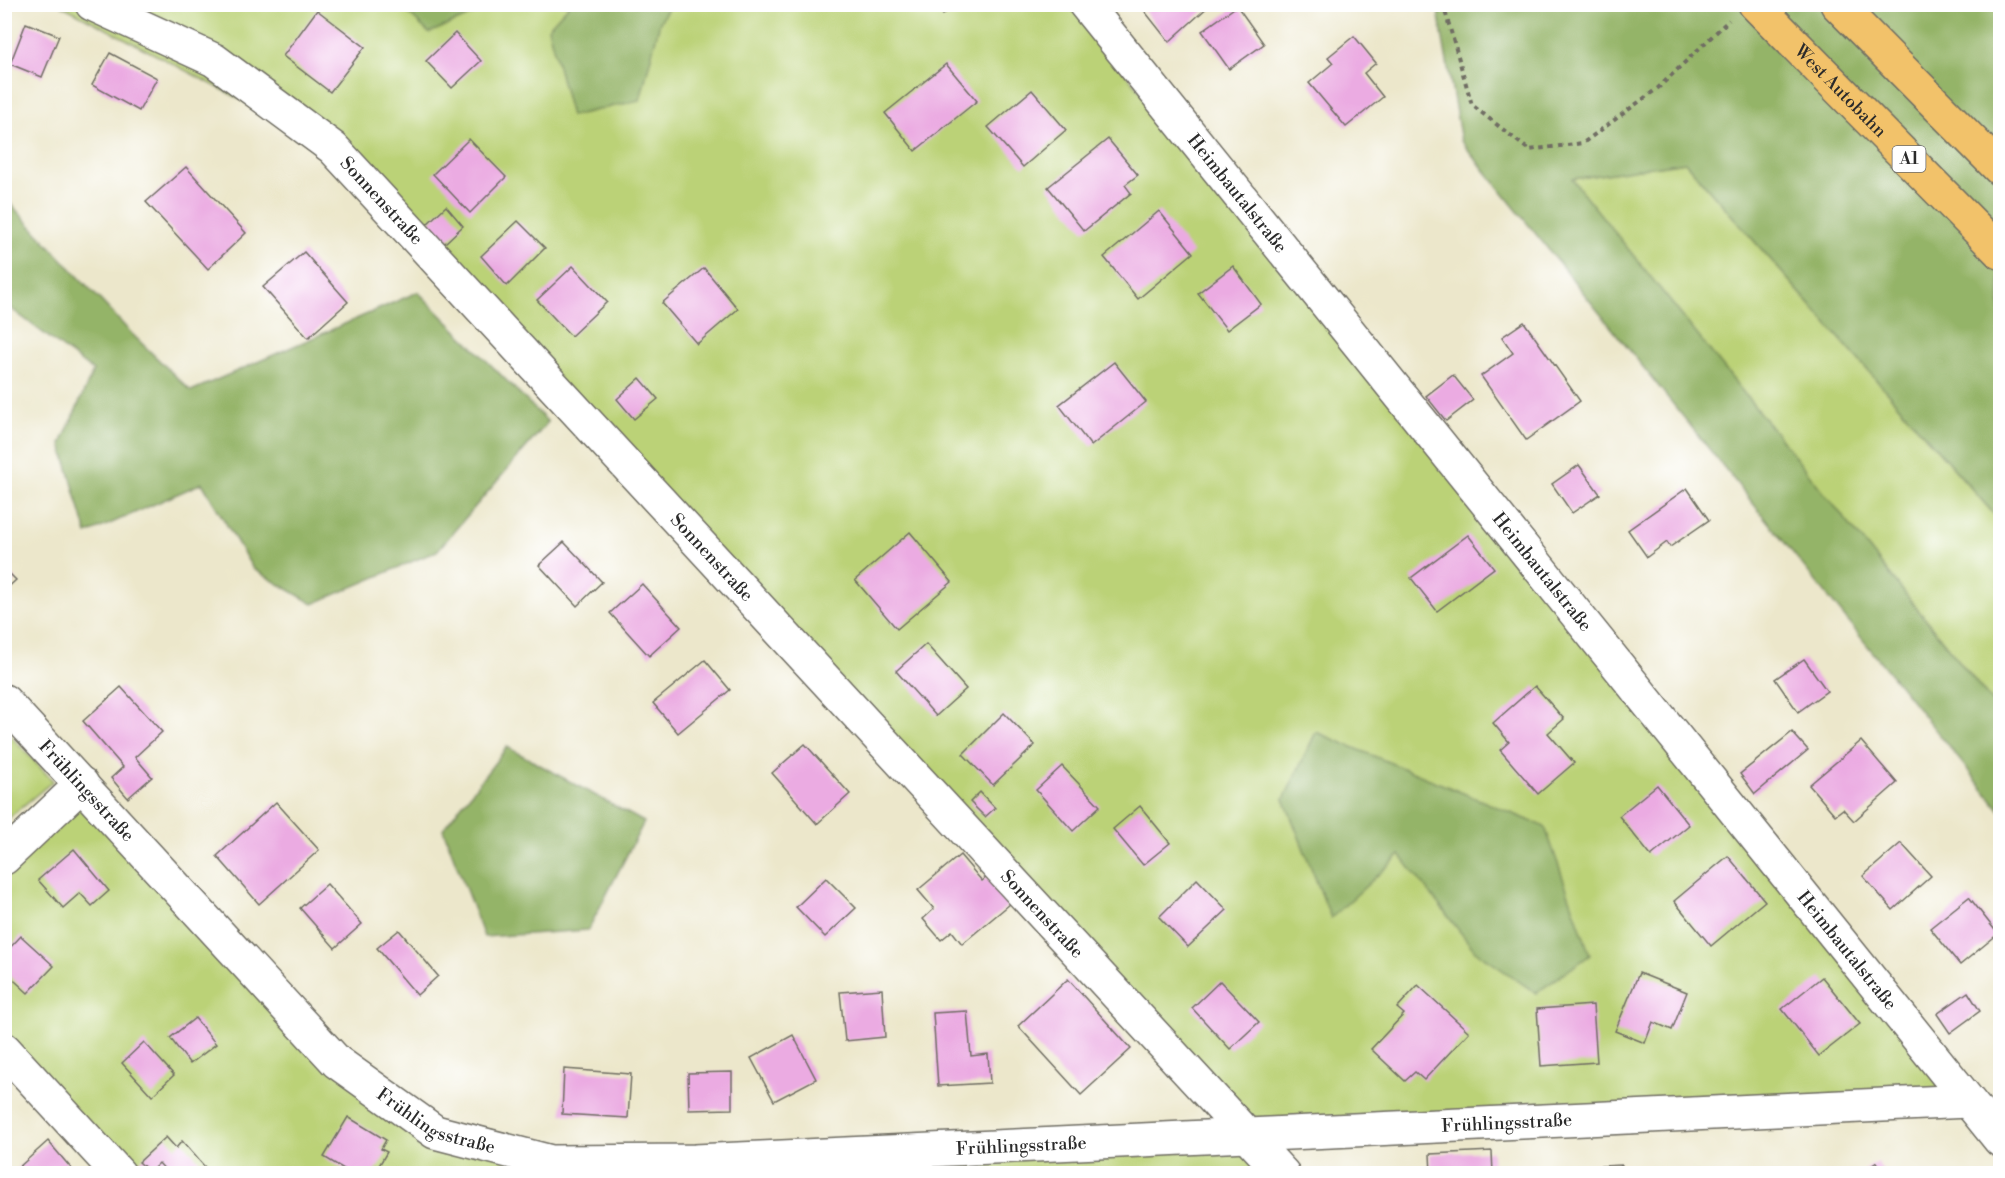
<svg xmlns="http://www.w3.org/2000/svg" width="2005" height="1178" viewBox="0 0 2005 1178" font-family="'Libre Bodoni',serif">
	<rect width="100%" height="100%" fill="#fff"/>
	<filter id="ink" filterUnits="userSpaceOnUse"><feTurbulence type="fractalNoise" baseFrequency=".0167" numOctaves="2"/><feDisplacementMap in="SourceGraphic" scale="12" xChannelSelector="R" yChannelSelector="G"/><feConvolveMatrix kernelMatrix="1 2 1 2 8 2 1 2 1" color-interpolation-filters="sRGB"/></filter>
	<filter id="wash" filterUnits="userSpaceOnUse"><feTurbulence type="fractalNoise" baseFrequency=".008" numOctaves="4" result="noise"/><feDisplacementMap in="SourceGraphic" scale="24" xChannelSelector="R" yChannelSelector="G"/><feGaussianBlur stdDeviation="1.35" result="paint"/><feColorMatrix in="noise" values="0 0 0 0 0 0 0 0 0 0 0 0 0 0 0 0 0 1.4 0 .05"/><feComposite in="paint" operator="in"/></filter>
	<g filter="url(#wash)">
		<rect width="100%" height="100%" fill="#ece7cb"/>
		<g fill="#bbd277" stroke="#737e51" stroke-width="1.5">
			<path d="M1069,4L1968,1101L1250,1137L1283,1174H119L5,1049V858L82,784L337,1062L435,1132L551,1162L1249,1137L333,148L61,5Z"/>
			<path d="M1685,162L2000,521V712L1571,179Z"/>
			<path d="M5,730L53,781L5,821H4Z"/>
		</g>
		<g fill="#94b468" stroke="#60704a" stroke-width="1.5">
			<path d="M570,4L670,5L660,22L640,100L571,116L548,28Z"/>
			<path d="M400,5H495L429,33Z"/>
			<path d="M1437,5H2000V521L1685,162L1572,179L2000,712V810L1461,141Z"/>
			<path d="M4,197L132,334L191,391L418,292L548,422L437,551L313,604L253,569L202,483L87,534L61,444L93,371L5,304Z"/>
			<path d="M1316,732L1545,827L1590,955L1536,993L1475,951L1400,855L1331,918L1284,799Z"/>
			<path d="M507,747L644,822L588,930L484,937L443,829Z"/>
		</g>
		<g id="blocks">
			<g fill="#ebabe2">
				<path d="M934,4H955L943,15Z"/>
				<path d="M1139,4H1211L1169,42Z"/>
				<path d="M1237,6L1264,44L1229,69L1202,31Z"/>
				<path d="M317,10L365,47L330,92L283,56Z"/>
				<path d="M26,23L59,36L42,77L10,64Z"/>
				<path d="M455,33L481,61L452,88L426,61Z"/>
				<path d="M1354,36L1376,63L1364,73L1383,97L1346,127L1309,83L1333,63L1328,57Z"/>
				<path d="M110,53L157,78L139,111L92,85Z"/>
				<path d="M946,64L977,101L915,151L885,113Z"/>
				<path d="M1032,90L1066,130L1023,167L988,127Z"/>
				<path d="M469,139L506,177L470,213L433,174Z"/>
				<path d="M1108,139L1138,175L1125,185L1131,193L1084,231L1048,187Z"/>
				<path d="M186,167L246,233L208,269L146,202Z"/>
				<path d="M446,206L463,226L443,245L426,225Z"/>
				<path d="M1159,211L1193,253L1138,299L1104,257Z"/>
				<path d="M518,221L545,248L507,286L481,256Z"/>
				<path d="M304,252L348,302L308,338L263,287Z"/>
				<path d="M573,266L607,302L571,336L537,300Z"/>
				<path d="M1233,266L1261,304L1227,330L1198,293Z"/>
				<path d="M704,268L738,309L697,344L662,303Z"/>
				<path d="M1524,322L1580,401L1526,440L1481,376L1513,353L1502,337Z"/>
				<path d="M1114,362L1146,402L1091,446L1059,405Z"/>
				<path d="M1453,375L1473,400L1446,421L1426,396Z"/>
				<path d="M640,378L658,399L634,419L617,399Z"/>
				<path d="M1579,465L1600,494L1572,513L1552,484Z"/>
				<path d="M1687,488L1709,520L1670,547L1667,542L1647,557L1628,530Z"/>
				<path d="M910,532L952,582L897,629L855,580Z"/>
				<path d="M1468,535L1494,568L1437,611L1411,578Z"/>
				<path d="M564,542L602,582L577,606L539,565Z"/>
				<path d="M4,568L16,580L4,591Z"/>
				<path d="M642,584L681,627L649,656L610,613Z"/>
				<path d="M926,644L966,689L936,716L896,671Z"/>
				<path d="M1804,659L1827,691L1798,712L1775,679Z"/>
				<path d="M705,660L730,690L678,733L653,703Z"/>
				<path d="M1535,686L1564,719L1548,733L1574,763L1538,794L1500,750L1509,742L1493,723Z"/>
				<path d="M121,687L162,732L135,757L152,777L128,798L111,778L123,767L83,721Z"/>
				<path d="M1004,713L1035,745L993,785L963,754Z"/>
				<path d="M1792,732L1808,750L1755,794L1740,774Z"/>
				<path d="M1861,741L1897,783L1854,821L1843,809L1835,815L1809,785Z"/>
				<path d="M805,744L850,794L817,824L772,773Z"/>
				<path d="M1062,766L1100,806L1073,831L1036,790Z"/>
				<path d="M1657,785L1689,825L1651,856L1619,816Z"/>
				<path d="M980,792L995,808L985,817L970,802Z"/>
				<path d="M276,802L319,850L259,904L217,856Z"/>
				<path d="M1140,806L1170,843L1143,865L1113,829Z"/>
				<path d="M1901,843L1931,876L1893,910L1863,876Z"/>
				<path d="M74,849L109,891L92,906L80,893L63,908L38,880Z"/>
				<path d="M960,855L982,881L987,877L1010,904L962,944L952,931L941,940L923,919L934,909L918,890Z"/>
				<path d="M1728,856L1765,901L1711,946L1674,901Z"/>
				<path d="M826,878L856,908L825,937L796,907Z"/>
				<path d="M1197,879L1227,910L1188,947L1159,917Z"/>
				<path d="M327,884L362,924L335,948L300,908Z"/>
				<path d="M1969,897L1998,934L1960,965L1930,928Z"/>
				<path d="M399,930L438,976L417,995L377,948Z"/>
				<path d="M21,936L54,966L28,993L4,971V954Z"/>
				<path d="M1639,973L1687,992L1672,1030L1653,1022L1645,1043L1615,1031Z"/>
				<path d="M1822,977L1860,1024L1819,1056L1782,1009Z"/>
				<path d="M1068,979L1131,1049L1081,1095L1018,1026Z"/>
				<path d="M1220,981L1259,1022L1230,1049L1192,1008Z"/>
				<path d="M1418,985L1469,1032L1424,1080L1415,1072L1405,1081L1371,1049L1404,1014L1397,1008Z"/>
				<path d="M882,989L885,1037L845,1041L840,992Z"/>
				<path d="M1968,992L1980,1011L1950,1033L1937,1014Z"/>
				<path d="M1593,1005L1597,1062L1541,1066L1537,1009Z"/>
				<path d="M967,1011L971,1056L988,1054L990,1083L938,1086L933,1013Z"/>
				<path d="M195,1018L216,1044L190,1064L170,1038Z"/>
				<path d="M793,1035L816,1079L774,1101L751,1058Z"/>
				<path d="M144,1042L174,1075L152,1096L122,1063Z"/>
				<path d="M564,1069L631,1074L628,1118L562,1114Z"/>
				<path d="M732,1072V1109L689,1110L688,1073Z"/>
				<path d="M348,1117L386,1140L381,1149L387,1152L374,1174H352L324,1157Z"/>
				<path d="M166,1137L176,1148L182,1141L211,1174H169L159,1163L150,1172L139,1162Z"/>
				<path d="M48,1141L76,1174H23L18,1168Z"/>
				<path d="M1492,1151L1493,1174H1431L1430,1154Z"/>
				<path d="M1877,1162L1885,1174H1859Z"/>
				<path d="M1622,1165L1623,1174H1565L1564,1168Z"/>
			</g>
		</g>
	</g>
	<g filter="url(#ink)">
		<use href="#blocks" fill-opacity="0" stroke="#6f6d63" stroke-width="1.5"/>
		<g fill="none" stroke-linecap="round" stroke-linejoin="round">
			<defs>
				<g id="minor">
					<path id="s1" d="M92,4L214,60L333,148L1283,1174"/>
					<path id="s2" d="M1085,4L2000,1140"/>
					<path id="s3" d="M4,701L337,1062L435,1132L551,1162L695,1161L1968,1101"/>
					<path d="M4,858L82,784"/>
					<path d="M4,1049L119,1174"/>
				</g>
				<g id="highway">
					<path id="s4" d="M1755,4L2000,252"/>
					<path d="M1837,4L2000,169"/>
				</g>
			</defs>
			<use href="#minor" stroke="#6f6d63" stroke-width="36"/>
			<use href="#highway" stroke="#6f6d63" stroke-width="36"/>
			<path stroke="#6f6d63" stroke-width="4" stroke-dasharray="4.5 4.5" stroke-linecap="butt" d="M1443,4L1472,105L1529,150L1583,143L1658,88L1729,20"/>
			<use href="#minor" stroke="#fff" stroke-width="33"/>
			<use href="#highway" stroke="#f2c26a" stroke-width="33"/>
		</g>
	</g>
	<g text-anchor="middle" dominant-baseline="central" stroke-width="4.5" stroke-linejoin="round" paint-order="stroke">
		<rect fill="#fff" stroke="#6b6b6b" stroke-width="1.5" x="1892.5" y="146" width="33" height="26" rx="4.5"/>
		<g font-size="16" font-weight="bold" fill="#2b2b2b">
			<text x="1909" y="159">A1</text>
		</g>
		<g font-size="18" fill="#2b2b2b" stroke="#fff">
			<text stroke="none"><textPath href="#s4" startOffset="122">West Autobahn</textPath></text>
			<text stroke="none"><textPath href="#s2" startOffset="243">Heimbautalstraße</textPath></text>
			<text stroke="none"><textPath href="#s1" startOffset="354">Sonnenstraße</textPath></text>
			<text stroke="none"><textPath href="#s1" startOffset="840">Sonnenstraße</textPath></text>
			<text stroke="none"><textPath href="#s2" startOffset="729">Heimbautalstraße</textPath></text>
			<text stroke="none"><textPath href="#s3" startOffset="122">Frühlingsstraße</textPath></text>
			<text stroke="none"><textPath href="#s1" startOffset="1326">Sonnenstraße</textPath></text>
			<text stroke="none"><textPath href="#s2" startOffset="1215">Heimbautalstraße</textPath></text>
			<text stroke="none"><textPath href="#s3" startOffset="608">Frühlingsstraße</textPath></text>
			<text stroke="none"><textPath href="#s3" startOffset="1688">Frühlingsstraße</textPath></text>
			<text stroke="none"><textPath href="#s3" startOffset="1202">Frühlingsstraße</textPath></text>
		</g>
	</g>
	<rect width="2005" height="1178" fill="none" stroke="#fff" stroke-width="24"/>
</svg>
